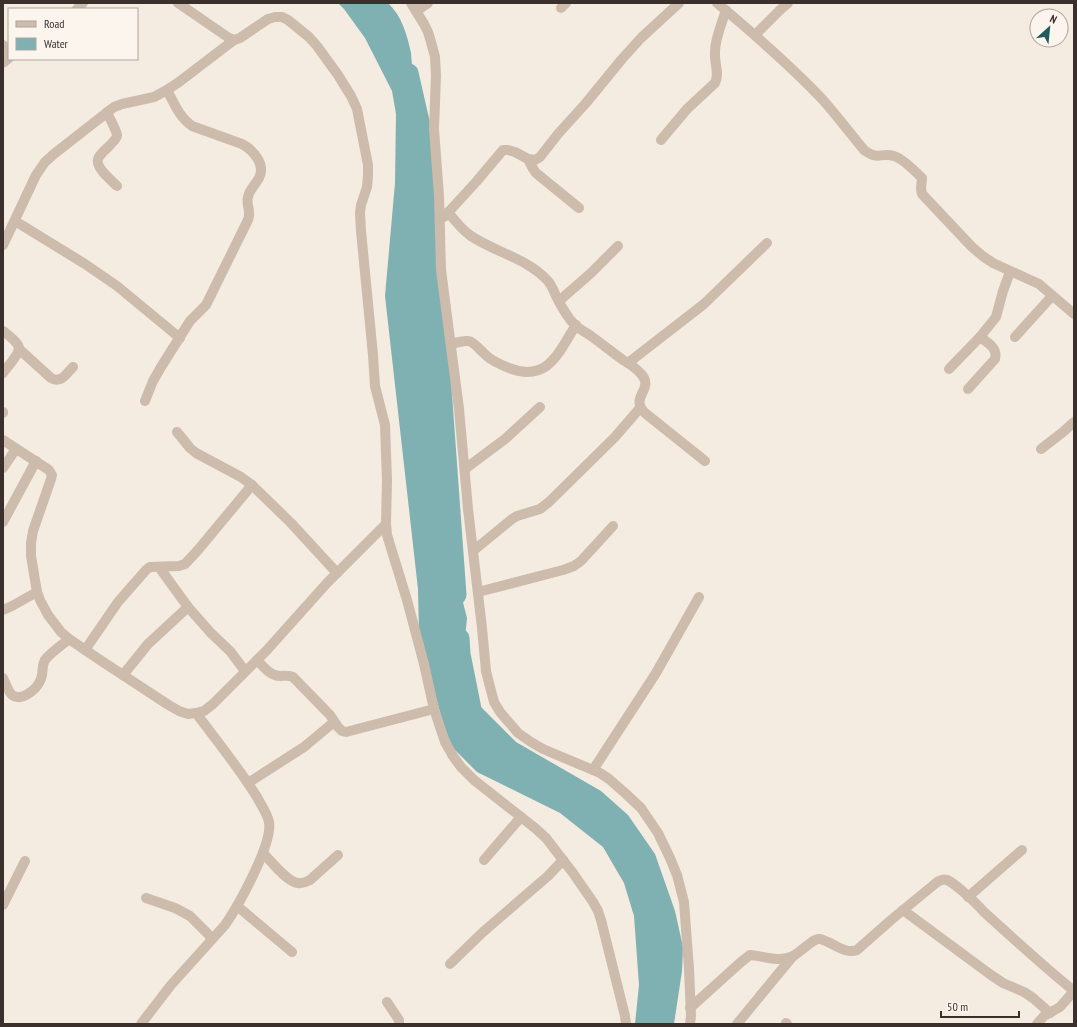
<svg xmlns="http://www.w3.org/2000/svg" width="1077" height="1027" viewBox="0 0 1077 1027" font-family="'PT Sans Narrow',sans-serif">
	<rect width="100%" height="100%" fill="#f4ebe1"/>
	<path fill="#7fb0b2" d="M338,3H388C402,16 407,35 411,53L452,559L467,618L461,678L474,700L516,742L601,791L628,815L655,854L675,911L683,947L682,971L674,1024H635L639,985L634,916L624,883L603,847L560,813L477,772L453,748L444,727L419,635L418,589L385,296L395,183L396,114L392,91L365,38L344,9Z"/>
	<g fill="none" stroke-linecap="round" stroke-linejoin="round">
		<g stroke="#7fb0b2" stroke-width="19">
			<path d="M409,73L424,139L457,595"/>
			<path d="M460,638L461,654L473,714"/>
		</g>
		<g stroke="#cdbbac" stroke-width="10">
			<path d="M178,3L229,38L234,40L240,38L268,19L275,17H282L288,20L309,37L317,46L338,75L351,96L357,109L368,165V176L367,187L361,205L360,213L361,231L373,355L375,386L385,425L387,480L386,524L387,535L407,600L424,664L434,709L445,742L453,756L461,767L474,780L535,828L546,838L573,873L593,902L598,911L601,920L625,1016L626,1024"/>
			<path d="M411,3L424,24L428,32L431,42L435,57L436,75L434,129L439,196L441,270L459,409L468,509L482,628L486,671L489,683L494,702L500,712L518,733L531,742L543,749L600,773L609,779L625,793L641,808L658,833L670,858L677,875L684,902L689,969L691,1016L690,1024"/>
			<path d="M717,3C754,34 790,65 823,100C837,116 850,133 864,150C879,161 880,152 894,156C902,158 916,172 922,178L921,189L922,194L972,247L984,257L993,263L1039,284L1074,314"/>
			<path d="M561,8L566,3"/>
			<path d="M416,11L428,3"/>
			<path d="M755,35L780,10L788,3"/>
			<path d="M3,45L9,53"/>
			<path d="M107,112C109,118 116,129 117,135C117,138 114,141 112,143C108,148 100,153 98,159C95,167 112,181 117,186"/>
			<path d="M661,140L687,109L715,83C720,73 714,63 715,52C715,38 722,23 726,10"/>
			<path d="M528,159L532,167L536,173L579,208"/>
			<path d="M448,212C455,221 462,230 471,236C495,252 528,259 547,280C551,284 554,291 556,296C561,306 566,316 574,324C579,329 585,332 591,336C602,344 612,352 623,360C630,364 637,369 642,375C654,390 629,397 645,413L705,461"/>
			<path d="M444,217L476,182L503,150H508L515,152L528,159L535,160L540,157L558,134L586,103L622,59L641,38L679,3"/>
			<path d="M15,221L85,264L117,286L180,338"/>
			<path d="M3,245L36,175L45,162L54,154L114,107L122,104L154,97L167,90L179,82L234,40"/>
			<path d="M559,301L591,273L618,246"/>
			<path d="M3,331C8,335 14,339 18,345C22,352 7,367 3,373"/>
			<path d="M1015,337L1052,296"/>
			<path d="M451,344C476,337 470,342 488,357C494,362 502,365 509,368C548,383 558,353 576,325"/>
			<path d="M19,349L51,378C61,384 66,374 73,367"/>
			<path d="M628,363L704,304L767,243"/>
			<path d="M949,369L980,337L996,317L1003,291L1010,272"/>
			<path d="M968,389L995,359C998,348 988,343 980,337"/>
			<path d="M145,401L153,381L161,367L190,321L206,305L247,222C248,220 249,218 249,216C250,209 246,203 248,197C249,190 256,184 259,178C266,164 253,150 242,144L192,126C179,117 174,103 167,90"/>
			<path d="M3,412V413"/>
			<path d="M177,432L190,448L196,453L241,477L252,485L291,523L337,573"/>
			<path d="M3,440L6,442L49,470L52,475L51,479L33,531L31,543V556L37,592L40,600L48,615L61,632L69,639L100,660L167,704L179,711L188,714L196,713L204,711L213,704L267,650L327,583L386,524"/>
			<path d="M1041,449L1063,432L1074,422"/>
			<path d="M3,468L16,449"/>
			<path d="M465,469L505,439L540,407"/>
			<path d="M3,522L36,461"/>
			<path d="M473,551L512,519L517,516L540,509L549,502L615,437L640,408"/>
			<path d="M159,567L188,607L210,632L230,651L245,671"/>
			<path d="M478,592L563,570L574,566L581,561L613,526"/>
			<path d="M3,610L12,606L37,592"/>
			<path d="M85,650L118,602L146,570L150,567L179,566L185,564L198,550L252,485"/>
			<path d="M257,660C264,667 270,676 280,676C285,676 289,675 293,677L330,715L338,727L342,731L346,732L434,709"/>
			<path d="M123,675L148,644L188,607"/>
			<path d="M3,678C6,684 8,691 12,695C21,702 36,690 40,681C44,674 41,667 45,660C51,652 61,646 69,639"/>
			<path d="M593,770L656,673L699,597"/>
			<path d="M248,783L304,747L334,722"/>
			<path d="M263,853C271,861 287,882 298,883C303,884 306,882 310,880L338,855"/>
			<path d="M484,860L521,817"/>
			<path d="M968,897L1022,850"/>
			<path d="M146,898L175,908L190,916L212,938"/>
			<path d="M3,905L25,861"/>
			<path d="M237,906L292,952"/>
			<path d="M903,910L991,975L1003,983L1024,992L1033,998L1050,1013"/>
			<path d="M450,964L483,932L548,876L563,860"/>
			<path d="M387,1002L399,1020V1024"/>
			<path d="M690,1008L741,962L750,955C763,956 778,962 791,957C799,954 812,939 819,939C822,939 825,941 828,942C837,946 847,954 857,950L891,920L936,883C939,881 942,878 947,880C955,883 977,904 984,912C1014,939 1043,966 1074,991"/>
			<path d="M786,1023L787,1024"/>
			<path d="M141,1024L171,985L225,925C238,906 273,844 269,822C267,813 261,805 257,797C239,768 217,741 196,713"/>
			<path d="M737,1024L793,956"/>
			<path d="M1037,1024L1044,1016L1060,1007L1074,991"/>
		</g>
		<g stroke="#cdbbac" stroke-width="10">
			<path d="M77,9L83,3"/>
			<path d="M3,63L9,58"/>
		</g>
	</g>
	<rect width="1077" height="1027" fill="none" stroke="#3b302b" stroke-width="8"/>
	<rect x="8" y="8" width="130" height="52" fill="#fbf5ee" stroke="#aea6a0"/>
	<rect x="16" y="21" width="20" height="6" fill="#cdbbac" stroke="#aea6a0"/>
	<text x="44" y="28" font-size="12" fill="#3b302b">Road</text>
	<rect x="16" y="38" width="20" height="12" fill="#7fb0b2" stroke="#aea6a0"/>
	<text x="44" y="48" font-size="12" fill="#3b302b">Water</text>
	<g transform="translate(1049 28) rotate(27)"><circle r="19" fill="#fbf5ee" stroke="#aea6a0"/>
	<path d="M0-3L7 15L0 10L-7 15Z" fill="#1f5a5e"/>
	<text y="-6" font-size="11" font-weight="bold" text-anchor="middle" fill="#3b302b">N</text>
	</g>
	<path d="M941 1011v6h78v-6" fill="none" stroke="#3b302b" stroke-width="2"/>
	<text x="947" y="1011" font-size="12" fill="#3b302b" stroke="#fbf5ee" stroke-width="3" paint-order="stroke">50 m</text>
</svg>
